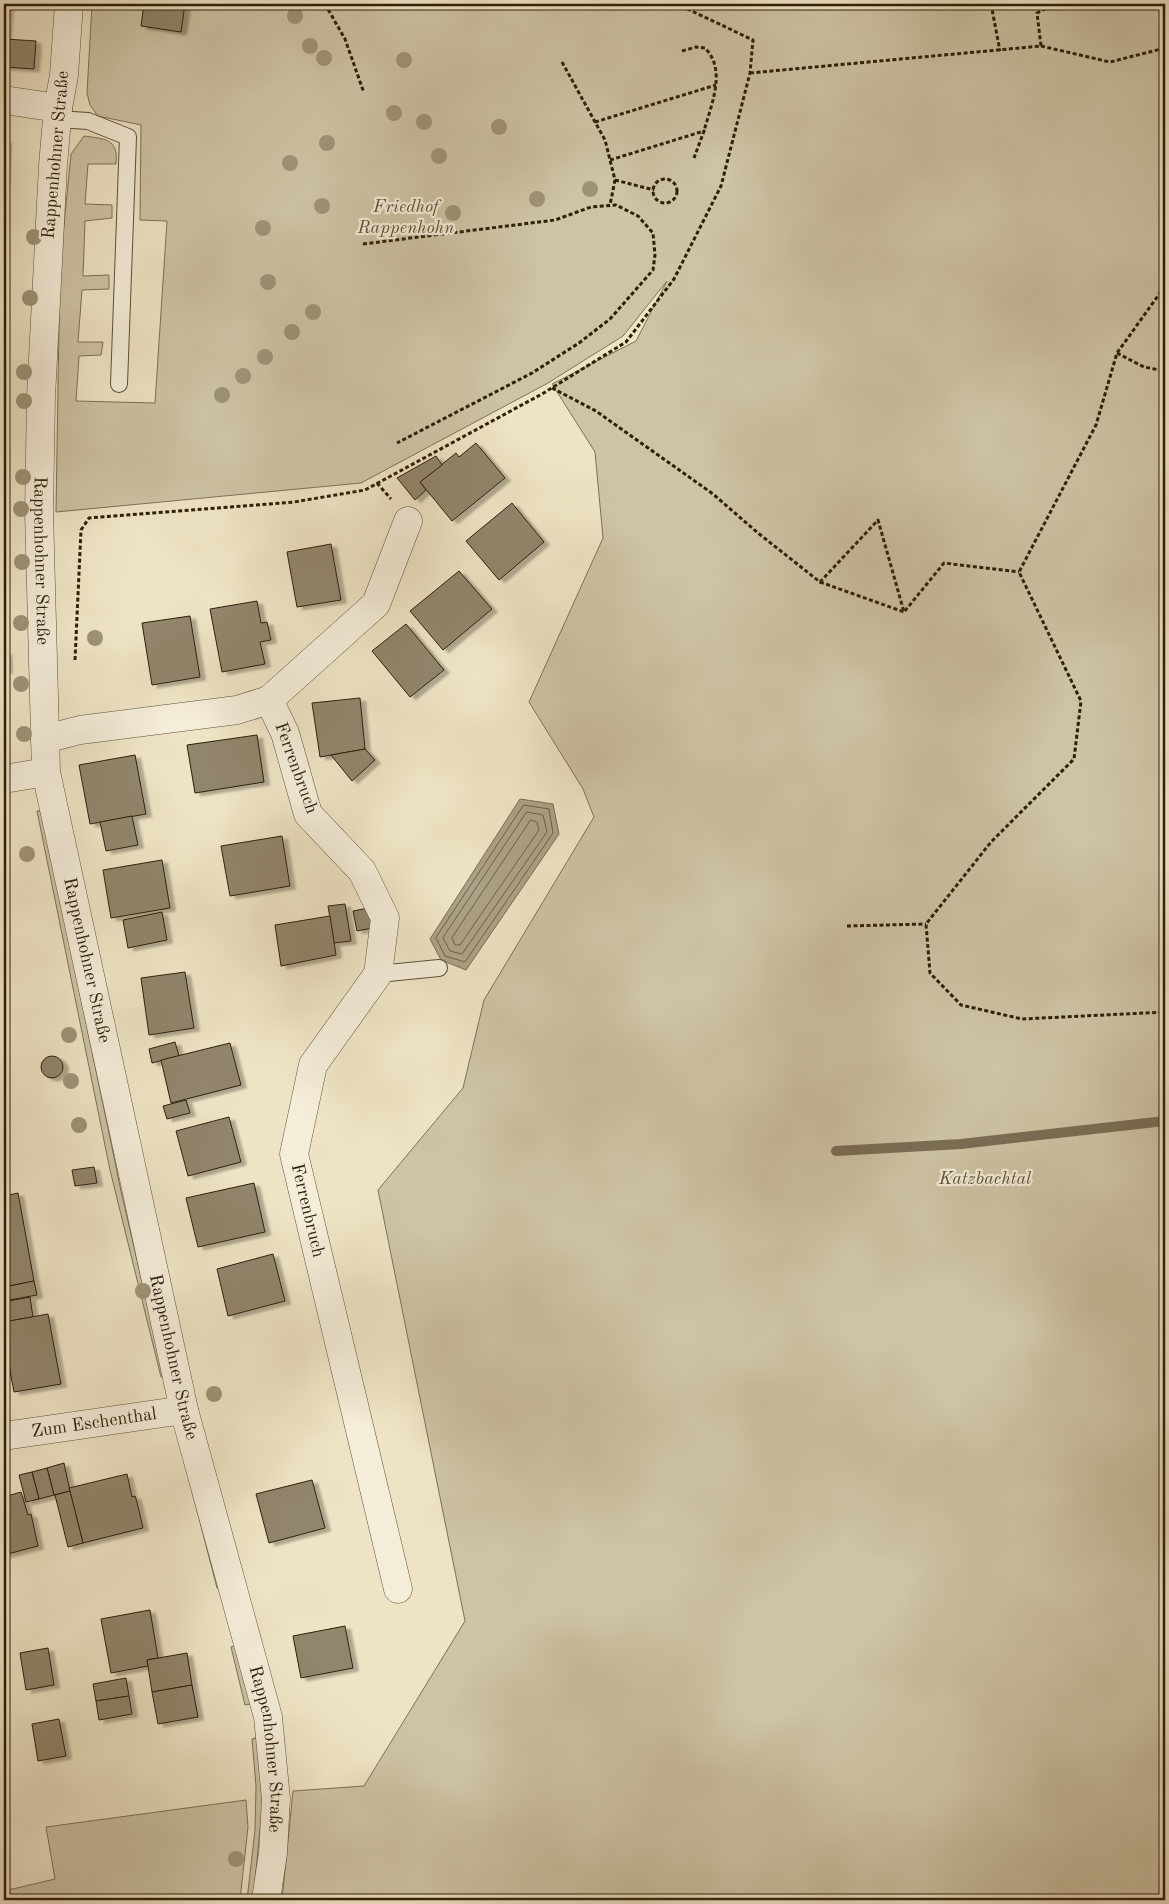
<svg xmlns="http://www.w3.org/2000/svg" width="1169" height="1904" viewBox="0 0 1169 1904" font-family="'Old Standard TT',serif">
	<defs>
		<filter id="shadow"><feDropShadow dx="5.5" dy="3" stdDeviation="1" flood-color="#0004"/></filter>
	</defs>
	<rect width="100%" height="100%" fill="#eee4c5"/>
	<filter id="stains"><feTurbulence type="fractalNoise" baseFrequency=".004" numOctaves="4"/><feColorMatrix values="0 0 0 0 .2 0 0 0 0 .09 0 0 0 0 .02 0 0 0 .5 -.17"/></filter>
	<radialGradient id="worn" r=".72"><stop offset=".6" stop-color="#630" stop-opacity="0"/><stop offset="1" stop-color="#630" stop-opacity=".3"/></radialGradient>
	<g fill="#cdc3a5" stroke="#7d7158">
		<path d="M92,4H1165V1900H282L293,1791L364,1786L465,1621L378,1190L463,1088L484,1000L594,817L583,789L529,702L603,538L595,452L552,384L636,341L667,281L623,336L548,383L361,483L56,512L60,265L71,154L84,136C104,139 119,138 116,164H88L85,204L112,205V218L85,221L83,276L109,275V289L82,290L78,342H103L101,355L79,356L76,401L155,403L167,221L140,220L141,125L98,116L90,105L87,93Z"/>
		<path d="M37,811H42L121,1191L164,1377H161L110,1170Z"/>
		<path d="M178,1437L222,1587L217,1588Z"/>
		<path d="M237,1645L251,1704L245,1705L231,1647Z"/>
		<path d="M259,1737L263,1800L253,1900H247L255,1830L256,1786L252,1739Z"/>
		<path d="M246,1800L248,1827L240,1900H4V1891L55,1879L46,1827Z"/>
	</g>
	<path fill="#aca186" stroke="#796d55" d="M520,799L553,804L559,834L466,970L441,960L430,939Z"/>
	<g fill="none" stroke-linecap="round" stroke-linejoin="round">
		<g stroke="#6c6048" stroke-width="1">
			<path d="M524,805L549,809L553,833L465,962L445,956L436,938Z"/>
			<path d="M527,812L543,815L547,832L462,954L450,951L443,938Z"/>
			<path d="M531,820L537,822L539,830L460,945H455L452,938Z"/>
		</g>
		<path stroke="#796d55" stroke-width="10" d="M836,1151L961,1144L1165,1121"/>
	</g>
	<g fill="#91856c" stroke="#2d1f0b" filter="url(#shadow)">
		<path d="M4,4H8L4,61Z"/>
		<path d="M144,4H185L181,32L141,26Z"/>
		<path d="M5,39L36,41L34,69L4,67Z"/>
		<path d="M4,140L6,141L4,182Z"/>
		<path d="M476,443L505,478L452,521L420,482L456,453L459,457Z"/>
		<path d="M436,456L442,465L420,482L426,490L415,500L397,478Z"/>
		<path d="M512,503L544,542L499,580L466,541Z"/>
		<path d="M331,544L341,600L297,607L287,552Z"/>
		<path d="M459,571L492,609L443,650L410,611Z"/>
		<path d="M257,601L261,623L267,622L271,640L260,642L265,664L222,672L210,609Z"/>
		<path d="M190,616L200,677L152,685L142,623Z"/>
		<path d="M406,624L444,670L410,697L372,651Z"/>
		<path d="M4,652H6L7,670L4,671Z"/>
		<path d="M360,698L365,749L320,757L312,703Z"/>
		<path d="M257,735L264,782L195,793L187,745Z"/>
		<path d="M365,749L375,760L352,781L331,755Z"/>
		<path d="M135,755L146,814L90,824L79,765Z"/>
		<path d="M132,816L138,845L106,851L100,822Z"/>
		<path d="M282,836L290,886L230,896L221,846Z"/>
		<path d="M162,860L170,908L111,918L103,870Z"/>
		<path d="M345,904L351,941L334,943L328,906Z"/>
		<path d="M368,908L372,928L357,931L353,911Z"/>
		<path d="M162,912L167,940L128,948L123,920Z"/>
		<path d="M330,916L336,955L281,966L275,925Z"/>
		<path d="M185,972L194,1028L149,1035L141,978Z"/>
		<path d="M175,1042L179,1056L152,1063L149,1049Z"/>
		<path d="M230,1043L241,1085L171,1103L161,1060Z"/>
		<circle cx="52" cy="1067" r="11"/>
		<path d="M186,1100L190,1113L167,1119L163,1106Z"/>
		<path d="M229,1117L241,1162L188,1176L176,1131Z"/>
		<path d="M94,1167L97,1183L75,1186L72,1170Z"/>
		<path d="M254,1183L265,1232L198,1247L186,1198Z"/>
		<path d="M18,1193L34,1281L4,1287V1196Z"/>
		<path d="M273,1254L285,1301L228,1316L217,1269Z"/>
		<path d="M34,1281L37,1295L4,1301V1287Z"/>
		<path d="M30,1297L33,1317L4,1322V1302Z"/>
		<path d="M48,1314L61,1384L14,1392L4,1338V1322Z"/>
		<path d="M64,1463L70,1491L54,1495L47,1468Z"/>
		<path d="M47,1468L54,1495L39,1499L32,1472Z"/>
		<path d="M32,1472L39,1499L26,1502L19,1475Z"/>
		<path d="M127,1474L132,1497L135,1496L137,1502L143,1528L83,1543L69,1488Z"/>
		<path d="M312,1480L325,1528L269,1543L256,1494Z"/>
		<path d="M70,1491L83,1543L68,1547L55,1495Z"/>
		<path d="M21,1492L28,1515L31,1514L38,1546L4,1555V1497Z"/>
		<path d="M150,1610L158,1658L147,1660L148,1666L111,1673L101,1619Z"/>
		<path d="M345,1626L353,1668L301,1678L293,1636Z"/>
		<path d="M48,1648L54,1685L26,1690L20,1653Z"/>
		<path d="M187,1653L192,1685L152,1692L147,1660Z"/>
		<path d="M126,1678L129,1696L96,1701L93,1684Z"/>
		<path d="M192,1685L198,1717L158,1724L152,1692Z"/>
		<path d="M129,1696L132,1714L99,1720L96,1701Z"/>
		<path d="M59,1719L66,1756L38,1761L32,1724Z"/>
	</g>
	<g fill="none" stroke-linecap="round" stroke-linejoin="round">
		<defs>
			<g id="lane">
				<path d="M57,119L88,121L128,137L119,384"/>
				<path d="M378,974L439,968"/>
			</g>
			<g id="street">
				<path id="s1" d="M69,4L64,75L58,108L53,165L41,397L39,512L46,772L184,1410L268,1717L276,1799L273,1853L266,1900"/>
				<path d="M4,100L58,108"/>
				<path id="s2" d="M269,700L285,733L308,814L362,871L385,918L378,974L313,1065L294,1154L398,1589"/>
				<path d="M45,739L80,730L237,710L269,700L376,604L408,521"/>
				<path d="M4,779L46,772"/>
				<path id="s3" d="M4,1436L184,1410"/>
			</g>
		</defs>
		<use href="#lane" stroke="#5d503a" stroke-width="18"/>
		<use href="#street" stroke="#5d503a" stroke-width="29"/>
		<g stroke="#2d1f0b" stroke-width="3" stroke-dasharray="4 2.5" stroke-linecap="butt">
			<path d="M325,4L345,39L364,93"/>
			<path d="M991,4L1000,51"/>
			<path d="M1041,46L1110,62L1165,48"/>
			<path d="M682,51L696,47L705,48C727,70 711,105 704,131"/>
			<path d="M562,62L605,140L615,180L610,205"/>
			<path d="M750,73L1041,46L1037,13L1054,4"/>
			<path d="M595,122L716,85"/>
			<path d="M610,160L704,131L694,158"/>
			<circle cx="665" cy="191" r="12"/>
			<path d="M615,180L654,190"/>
			<path d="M363,244L555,220L591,207L616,205L638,216L653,233L655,255L653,270L610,319L579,343L532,373L397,443"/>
			<path d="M1165,286L1117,353L1096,425L1019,572L1081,701L1074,759L991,842L926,924L930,973L961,1005L1022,1019L1165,1012"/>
			<path d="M1117,353L1144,367L1165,371"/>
			<path d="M552,388L596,411L713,494L758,533L820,582L878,520L904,612L944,563L1019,572"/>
			<path d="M377,483L391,499"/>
			<path d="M820,582L904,612"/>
			<path d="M75,660L81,530L89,518L294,502L365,490L542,394L626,342L674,279L721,186L750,73L753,40L677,4"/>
			<path d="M847,926L926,924"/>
		</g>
		<use href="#lane" stroke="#f4edd9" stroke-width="16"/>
		<use href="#street" stroke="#f4edd9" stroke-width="28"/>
	</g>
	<g fill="#9e9378">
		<circle cx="295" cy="16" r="8"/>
		<circle cx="310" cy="46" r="8"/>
		<circle cx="324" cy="58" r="8"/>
		<circle cx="404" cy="60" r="8"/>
		<circle cx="394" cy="113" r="8"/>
		<circle cx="424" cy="122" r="8"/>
		<circle cx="499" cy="127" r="8"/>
		<circle cx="327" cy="143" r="8"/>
		<circle cx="439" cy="156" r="8"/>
		<circle cx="290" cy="163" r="8"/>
		<circle cx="590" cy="189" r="8"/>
		<circle cx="537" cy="199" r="8"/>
		<circle cx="322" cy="206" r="8"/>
		<circle cx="453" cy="213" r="8"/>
		<circle cx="263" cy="228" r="8"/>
		<circle cx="34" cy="237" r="8"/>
		<circle cx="268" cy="282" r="8"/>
		<circle cx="30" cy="298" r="8"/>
		<circle cx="313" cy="312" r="8"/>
		<circle cx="292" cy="332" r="8"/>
		<circle cx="265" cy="357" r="8"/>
		<circle cx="24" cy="372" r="8"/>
		<circle cx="243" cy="376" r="8"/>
		<circle cx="222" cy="395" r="8"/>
		<circle cx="24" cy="401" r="8"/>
		<circle cx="23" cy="477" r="8"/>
		<circle cx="21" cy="509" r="8"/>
		<circle cx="22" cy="562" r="8"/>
		<circle cx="21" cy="623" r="8"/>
		<circle cx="95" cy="638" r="8"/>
		<circle cx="21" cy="684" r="8"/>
		<circle cx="24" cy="734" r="8"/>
		<circle cx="27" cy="854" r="8"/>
		<circle cx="69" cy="1035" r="8"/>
		<circle cx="71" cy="1081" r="8"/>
		<circle cx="79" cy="1125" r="8"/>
		<circle cx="143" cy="1291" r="8"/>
		<circle cx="214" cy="1394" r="8"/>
		<circle cx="236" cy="1859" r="8"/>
	</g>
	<g text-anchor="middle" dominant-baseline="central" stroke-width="4.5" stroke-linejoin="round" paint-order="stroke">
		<g font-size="18" fill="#2d1f0b" stroke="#f4edd9">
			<text transform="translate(56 155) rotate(-85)">Rappenhohner Straße</text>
			<text stroke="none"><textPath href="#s1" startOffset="558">Rappenhohner Straße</textPath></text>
			<text transform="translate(296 768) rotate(70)">Ferrenbruch</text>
			<text stroke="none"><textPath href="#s1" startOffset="962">Rappenhohner Straße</textPath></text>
			<text stroke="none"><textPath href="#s2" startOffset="569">Ferrenbruch</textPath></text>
			<text stroke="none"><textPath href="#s1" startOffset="1368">Rappenhohner Straße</textPath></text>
			<text stroke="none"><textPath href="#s3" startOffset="91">Zum Eschenthal</textPath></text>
			<text stroke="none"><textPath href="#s1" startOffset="1772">Rappenhohner Straße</textPath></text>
		</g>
		<g font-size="18" font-style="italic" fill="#5d5039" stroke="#f4edd9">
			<text x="406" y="207">Friedhof<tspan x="406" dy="21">Rappenhohn</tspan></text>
			<text x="985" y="1179">Katzbachtal</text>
		</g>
	</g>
	<rect width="1169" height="1904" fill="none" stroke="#eee4c5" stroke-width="20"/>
	<rect x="5" y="5" width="1159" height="1894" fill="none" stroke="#2d1f0b" stroke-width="2.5"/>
	<rect x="10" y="10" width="1149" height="1884" fill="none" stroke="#2d1f0b"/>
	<rect width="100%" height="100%" filter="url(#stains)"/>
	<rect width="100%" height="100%" fill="url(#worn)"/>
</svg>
